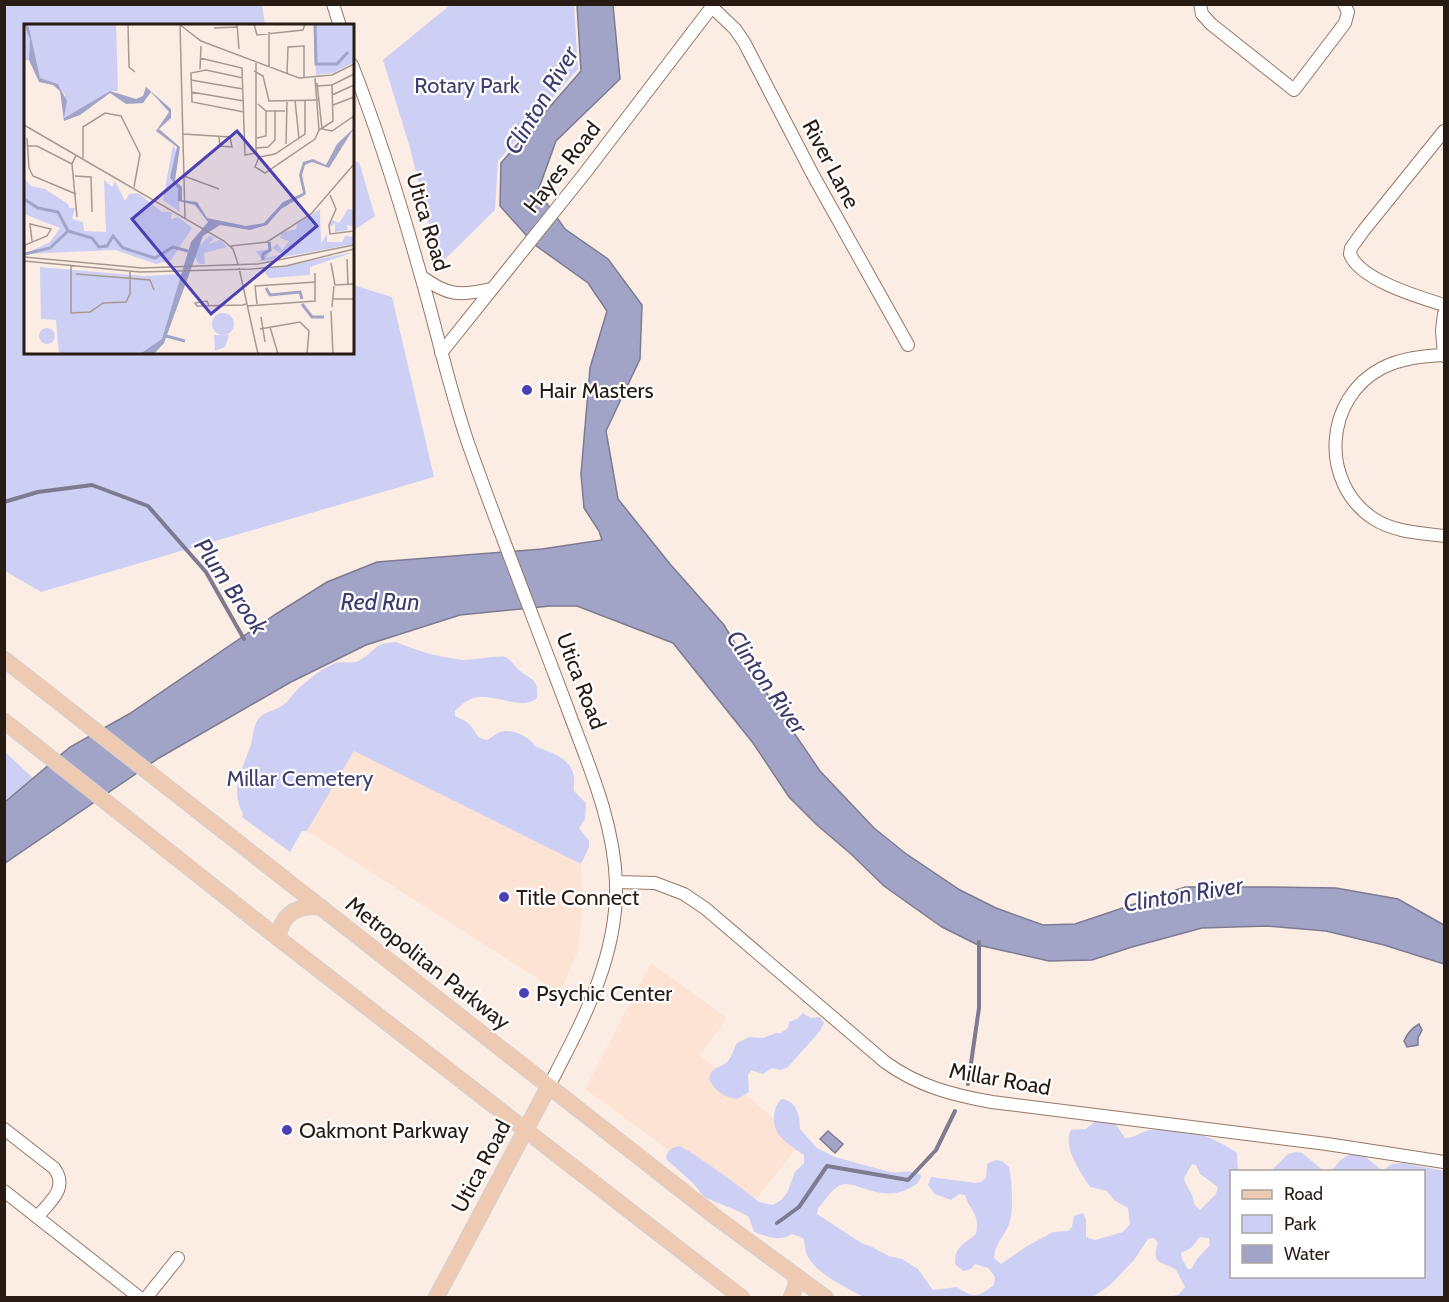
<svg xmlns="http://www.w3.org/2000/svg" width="1449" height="1302" viewBox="0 0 1449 1302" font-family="Cabin,sans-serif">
	<rect width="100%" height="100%" fill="#fbede4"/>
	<g fill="#fce3d3">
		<path d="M354,751L581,864L582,908L578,951L560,993L307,831Z"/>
		<path d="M651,963L727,1018L700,1055L801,1142L749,1208L585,1089Z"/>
	</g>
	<g fill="#cdd0f4" fill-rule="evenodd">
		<path d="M5,4L262,5L265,25L26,26V352H352L353,285L392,297L434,477L41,592L5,571Z"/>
		<path d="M450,5H574L578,69L498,161L495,210L439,265L410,148L383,60Z"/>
		<path d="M353,161L359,162L375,216L353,231Z"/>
		<path d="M396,642C417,651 441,658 464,660C473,660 500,655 505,657C511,659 514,666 519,670C530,680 539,677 537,698C522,712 490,691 471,699C465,701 459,707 455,711V716C460,719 465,720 469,724C476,731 475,738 487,740C491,738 495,734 500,732C511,728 529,736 535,746C551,753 570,757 574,776C575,782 573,786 574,791L586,803L585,819L579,828L589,841V847L581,864L354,751L307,831H302L290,852L242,817L243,814C229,788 243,770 251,744C253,737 253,728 257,721C262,712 271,712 280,707C286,704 291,697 296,691C306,681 320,670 333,664C342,660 353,665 360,660C377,651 372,643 396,642Z"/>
		<path d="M5,752L33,778L5,802Z"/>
		<path d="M803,1013L811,1018L820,1017L824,1023L820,1031L788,1067L781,1070L772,1068L763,1074L751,1070L748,1075L749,1092L737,1099C723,1097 715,1091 709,1079C713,1064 718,1070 727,1062C732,1058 733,1049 737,1043L749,1037L763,1038L776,1033H781L788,1028L789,1022L797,1019Z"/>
		<path d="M782,1099C797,1101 800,1116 800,1129L817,1148L835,1157L890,1172C901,1174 911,1168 921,1175C920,1182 916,1185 910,1188C881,1204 854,1179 841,1185C832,1188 825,1201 818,1208L817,1214L863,1244L870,1246L889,1256L902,1259L918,1269L933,1290L957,1287C974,1299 978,1297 994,1285L995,1277L988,1268L975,1264L971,1269L963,1271L955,1264C955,1245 964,1245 976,1234C980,1212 970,1212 965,1195L959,1194L951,1200L935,1194L928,1185L931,1177L976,1183L981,1182L986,1178L987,1164L995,1160L1002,1161L1009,1167C1012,1181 1014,1211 1009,1224C1004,1237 995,1243 994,1258L1001,1264L1027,1246L1053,1232L1068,1231L1072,1227L1074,1216L1083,1213L1086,1220V1237L1095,1240L1123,1232L1130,1224L1128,1208L1114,1200L1107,1191L1090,1187C1081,1173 1062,1146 1071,1130L1086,1129L1101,1116L1115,1123L1125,1138C1135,1138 1141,1131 1151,1130C1183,1126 1211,1135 1237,1153L1238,1171L1232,1172V1276H1424V1172L1328,1171C1335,1169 1337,1163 1342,1159C1363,1144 1368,1163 1383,1170L1392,1164L1403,1163L1444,1171V1297H1165L1178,1295L1185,1287L1176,1270C1163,1261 1150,1265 1158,1243L1154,1238L1148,1239L1134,1260L1110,1285L1093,1297H864C848,1289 811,1271 806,1252C805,1248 805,1243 803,1238L792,1234C779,1242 768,1237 754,1232L749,1217L740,1212L704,1197L694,1184L666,1159C667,1150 671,1148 680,1146L692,1153L728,1178L759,1202L773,1205L781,1200L787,1193L795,1172L804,1163V1155C789,1144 772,1136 774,1116C775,1108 776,1104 782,1099ZM1192,1164L1196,1165L1200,1174L1218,1187L1216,1194L1200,1210L1194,1204C1193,1190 1186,1189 1184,1178ZM1200,1237L1209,1238L1210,1245L1197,1259L1191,1269H1188L1182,1259L1181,1253L1191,1248Z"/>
		<path d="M1296,1152L1302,1153L1324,1171H1271L1288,1154Z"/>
	</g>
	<g fill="#a1a4c7" stroke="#7d7b91" stroke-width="1.5">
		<path d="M577,5H613L620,79L556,141L538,191L565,229L608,259L642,305L640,359L606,431L618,499L670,564L724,625L751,670L820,771L874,828L905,853L960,890L996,908L1043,925L1075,924L1185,887H1273L1336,888L1398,899L1444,925V964L1384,945L1326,931L1267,926L1202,928L1132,947L1092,960L1049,961L978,945L942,927L884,886L851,854L817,825L789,797L753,743L673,643L577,606H550L460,615L366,645L291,682L159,758L5,863V802L70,747L129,714L276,614L327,582L377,562L542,549L602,540L599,531L584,508L581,474L590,368L607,311L588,283L535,245L500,206L501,163L581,71Z"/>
		<path d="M1419,1024L1422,1030L1418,1038V1045L1407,1047L1404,1041C1407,1034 1412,1028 1419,1024Z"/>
		<path d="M828,1131L843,1144L835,1153L820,1139Z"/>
	</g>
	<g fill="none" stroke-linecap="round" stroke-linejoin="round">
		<g stroke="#7d7b91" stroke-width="4">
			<path d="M4,502L38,492L92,485L148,506L206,572L244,639"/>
			<path d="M968,1084L979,1008V942"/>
			<path d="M777,1223L799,1207L827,1166L908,1180L936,1150L955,1111"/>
		</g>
		<defs>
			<g id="minor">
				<path d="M333,4L340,26"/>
				<path d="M1200,4L1202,14L1211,24L1294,90L1345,23L1348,12L1344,4"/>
				<path d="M712,7L735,29L744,42L813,175L908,345"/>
				<path d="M352,65C379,134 401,205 421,276C437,331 449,388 468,443C499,531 534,619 567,707C588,764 614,821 616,883C618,958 582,1022 549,1086"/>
				<path d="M1444,131L1364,230L1351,248L1350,254C1360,280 1419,297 1444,305"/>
				<path d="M422,277C448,296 460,296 491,289"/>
				<path d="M1444,314L1442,330L1444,356"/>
				<path d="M441,353L585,173L714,4"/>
				<path d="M1444,355C1423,356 1402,358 1382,368C1324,398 1319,483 1374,519C1394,532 1421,533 1444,536"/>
				<path d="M616,882L655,883L684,894L706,909L885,1062C918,1086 952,1095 992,1102L1327,1144L1444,1162"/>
				<path d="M4,1129L54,1168C69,1188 50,1202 37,1217"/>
				<path d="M4,1191L140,1298"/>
				<path d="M146,1298L178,1258"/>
			</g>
			<g id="major">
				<path d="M4,659L717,1218L826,1298"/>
				<path d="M4,721L278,938L742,1298"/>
				<path d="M278,938C282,913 297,905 321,907"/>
				<path d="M436,1298L549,1086"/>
				<path d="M791,1298L796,1285V1276"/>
			</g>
		</defs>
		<use href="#minor" stroke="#967764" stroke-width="14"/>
		<use href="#major" stroke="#d4d1d0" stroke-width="17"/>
		<use href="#minor" stroke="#fff" stroke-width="12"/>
		<use href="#major" stroke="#efcab2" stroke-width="15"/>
	</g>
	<g fill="#4a3fb5" stroke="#fff" stroke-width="2">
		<circle cx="527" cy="390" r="6"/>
		<circle cx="504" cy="897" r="6"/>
		<circle cx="524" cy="993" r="6"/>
		<circle cx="287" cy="1130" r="6"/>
	</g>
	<g text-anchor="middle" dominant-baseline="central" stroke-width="4.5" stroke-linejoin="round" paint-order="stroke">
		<g font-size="22" fill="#3e3f6f" stroke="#fff">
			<text x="467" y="85">Rotary Park</text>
			<text x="300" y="778">Millar Cemetery</text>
		</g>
		<g font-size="22" fill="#281b14" stroke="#fff">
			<text transform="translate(831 164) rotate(62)">River Lane</text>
			<text transform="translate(562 167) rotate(-52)">Hayes Road</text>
			<text transform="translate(428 222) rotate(73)">Utica Road</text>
			<text transform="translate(581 681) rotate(69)">Utica Road</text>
			<text transform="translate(428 963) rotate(38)">Metropolitan Parkway</text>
			<text transform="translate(1000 1079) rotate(10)">Millar Road</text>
			<text transform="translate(481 1166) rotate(-62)">Utica Road</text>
		</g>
		<g font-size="22" fill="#281b14" stroke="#fff" text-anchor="start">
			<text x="539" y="390">Hair Masters</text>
			<text x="516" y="897">Title Connect</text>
			<text x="536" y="993">Psychic Center</text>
			<text x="299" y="1130">Oakmont Parkway</text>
		</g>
		<g font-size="24" font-style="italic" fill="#3c3d6d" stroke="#fff">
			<text transform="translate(541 100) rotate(-59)">Clinton River</text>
			<text transform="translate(231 586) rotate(56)">Plum Brook</text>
			<text x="380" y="601">Red Run</text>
			<text transform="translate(767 682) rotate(55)">Clinton River</text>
			<text transform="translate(1183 894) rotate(-9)">Clinton River</text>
		</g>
	</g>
	<g transform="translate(24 24)">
		<rect width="330" height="330" fill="#fbede4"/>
		<path d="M0,0H92L94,67H86L40,94L41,71L34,60L16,54L9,35L0,37ZM290,0H330V38L309,49L292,51ZM149,121L153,129L146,155L154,165L156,188L139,176ZM0,154L7,162L21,165L44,180L45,184H51L48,195L59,198L60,207L82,208L80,156L88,163L91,157L101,177L105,170L114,169L138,188H148L147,195L154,193L168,204L147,236L132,240L91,226L0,230L26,218L36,204L0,190V176L10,182L0,175ZM296,185L297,220L303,210V218H318L321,212L330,213V220L227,239L238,236L232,227L247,225L242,234L258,230L248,224L253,219L258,226L265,217L256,214L257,209L272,205L273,200ZM324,185L330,186V203L323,201L324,206L311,208V199L307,203L305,200L309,196L315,199ZM185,212L190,213L185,220L196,216L203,223L180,229L181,240H175L170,232L173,224ZM330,228L286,243V251L245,254L239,246ZM16,243L120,252L158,250L137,318L116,330H35L32,296L17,295ZM188 300a11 11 0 1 1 22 0a11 11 0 1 1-22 0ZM15 312a8 8 0 1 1 16 0a8 8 0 1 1-16 0ZM205,311L201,323L191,327L190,311Z" fill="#cdd0f4"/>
		<path d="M4,0L16,54L34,60L43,77L40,94L86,67L112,75L119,72L122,63L147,85V94L135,105L156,123L151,157L158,163V176L173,178L183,194L222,202L240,199L259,178L279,169L275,151L279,138L289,135L302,141L313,120L330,104L305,144L288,138L281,141L278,151L282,170L257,185L243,201L226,206L196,201L179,212L140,319L130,330H116L138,315L167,218L184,198L171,181L154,177V165L146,154L153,123L132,107L145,88L127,68L119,79L102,80L86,69L56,91L40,97L36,67L29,61L15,58L5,36L6,15L0,0Z" fill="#a1a4c7"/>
		<path fill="none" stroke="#a1a4c7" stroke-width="3" d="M291,0L292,40H313L324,28M0,175L14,184L34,188L44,207L68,214L75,223L83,222L89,212L99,224L131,234L149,223L164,227M1,230L26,224L43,208M239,236V230L246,226L245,218M242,264L246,271L276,268L278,275M278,280L288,293H300M142,312L161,317"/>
		<path fill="none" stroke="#a79991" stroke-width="1.5" d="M104,0L105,43L111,48M155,0L177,17L275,54L308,51L330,40M156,0L161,194M213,0L215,25M230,0L233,11L279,6L281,0M190,4L214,3M245,8V43M176,34L218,44L221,131L232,129M232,39V129M176,45L177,22M230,47L239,52L245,77L294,76M263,50L264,23L280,22V54M219,54L182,46L167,49L168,78L220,88M291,54L295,106M167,56L219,65M293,59L298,105M293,62L308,61L330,50M167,68L220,77M308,71L330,61M271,76L275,115M234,80L242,87H261M309,81L330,73M0,101L200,217L209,225L214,240M298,105L308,107L330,92M159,110L206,113L208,123L196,122L195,113M3,114L5,144L9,152L52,170M233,114L242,112V87M262,120L263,78M4,122H13L48,140M232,124L244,123L251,116V87M52,131L48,140L53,193M235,133L231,143L241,149L291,115L295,106L309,97L308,61M235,133L251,130L281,110V76M59,134V103L81,89L97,92L116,130L110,163M51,152L67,153L68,188M160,152L195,165M306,171L312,185L305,201L306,210L330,207M207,222L243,218L287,190L330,140M1,226V221L23,212L27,205L6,200L8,217M0,233L118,244L234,240L330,221M323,235L324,260M0,237L116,248L228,245L262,242L330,225M307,239L311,261M47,242V289L66,288L79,279L102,278L106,270V248M215,244L234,330M52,250L126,256L130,266M311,261L330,260M308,275H330M233,280L231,262L292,258M185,282L183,277L171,279L173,282L219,281L222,280M223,282L291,277V249M308,283L310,262M307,287L309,330M237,293L241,318M276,298L285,307L283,330M246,303L254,330M236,305L276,298"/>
		<path fill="#4a3fb5" fill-opacity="0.15" stroke="#4a3fb5" stroke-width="3" d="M213,107L293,202L187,290L108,195Z"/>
		<rect width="330" height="330" fill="none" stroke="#281b14" stroke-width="3"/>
	</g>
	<rect width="1449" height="1302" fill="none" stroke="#281b14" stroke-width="12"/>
	<rect x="1230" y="1170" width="195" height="108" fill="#ffffff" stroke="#a9a4a1" stroke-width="1.5"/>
	<rect x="1242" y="1190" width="30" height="9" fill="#efcab2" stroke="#a9a4a1" stroke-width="1.5"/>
	<text x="1284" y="1200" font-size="18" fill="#281b14">Road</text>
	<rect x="1242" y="1215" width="30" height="18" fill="#cdd0f4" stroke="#a9a4a1" stroke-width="1.5"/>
	<text x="1284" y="1230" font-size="18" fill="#281b14">Park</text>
	<rect x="1242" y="1245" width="30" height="18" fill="#a1a4c7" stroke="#a9a4a1" stroke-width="1.5"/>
	<text x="1284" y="1260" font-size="18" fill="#281b14">Water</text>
</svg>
